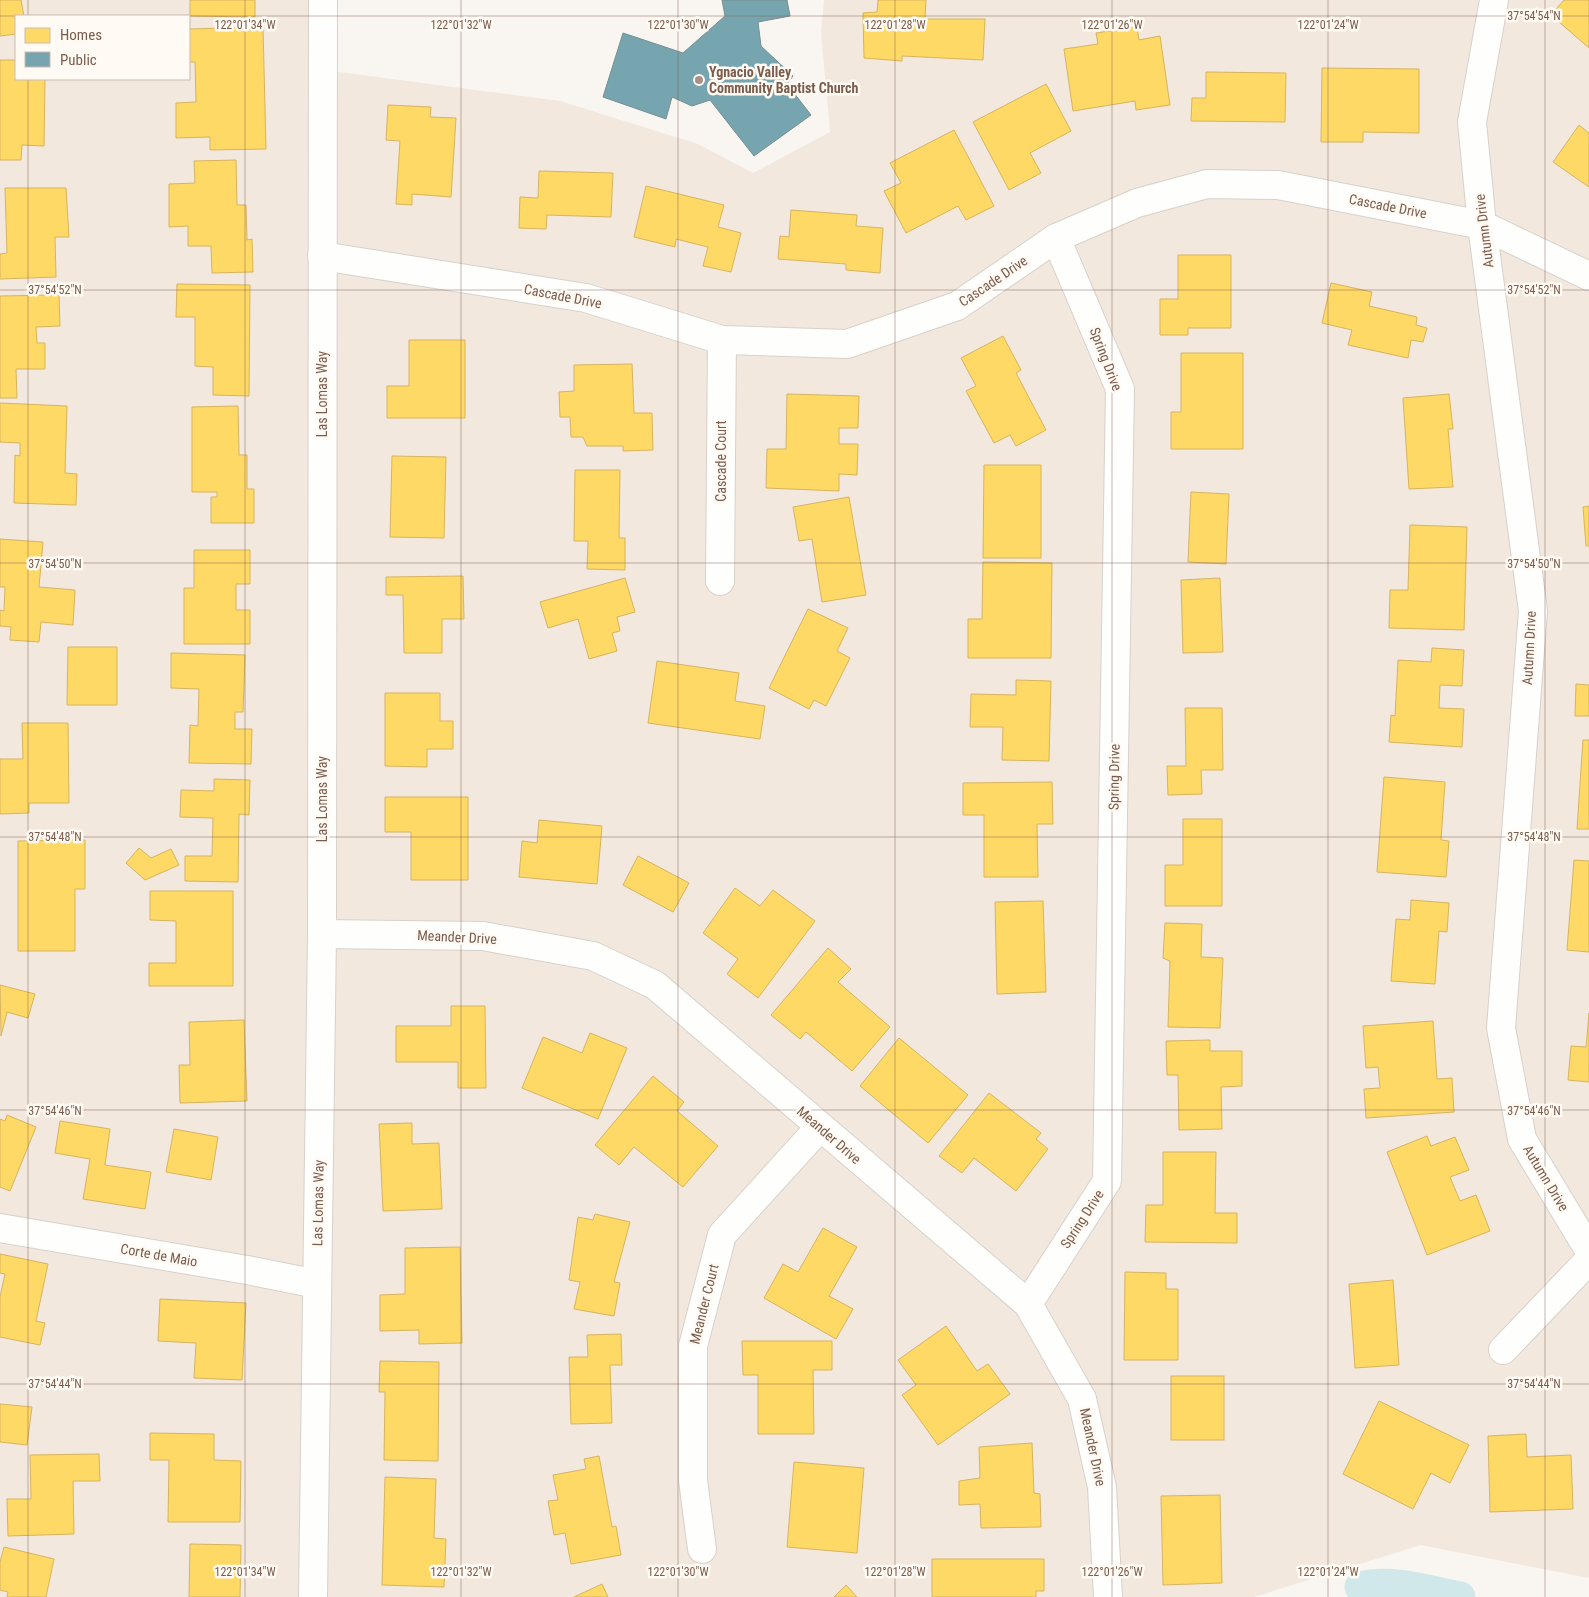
<svg xmlns="http://www.w3.org/2000/svg" width="1589" height="1597" viewBox="0 0 1589 1597" font-family="'Roboto Condensed',sans-serif">
	<rect width="100%" height="100%" fill="#f9f5f0"/>
	<path fill="#f2e8de" fill-rule="evenodd" d="M0,0H323L324,70L560,101L698,144L753,173L830,132L821,34L824,0H1589V1578L1421,1545L1254,1597H0ZM16,16H189V79H16Z"/>
	<g fill="#ffd966" stroke="#d7b45e">
		<path d="M0,0H21L24,16H16V34L0,36Z"/>
		<path d="M190,0H255V17L190,16Z"/>
		<path d="M878,0H926L925,19H985L983,60L902,56V61L864,58L863,13L877,12Z"/>
		<path d="M1564,0H1589V48L1551,15Z"/>
		<path d="M263,27L266,149L210,150V137L176,138V103L196,102L195,62H189V29Z"/>
		<path d="M1137,27L1139,40L1160,36L1170,105L1136,110L1135,101L1073,111L1064,49L1098,44L1096,33Z"/>
		<path d="M0,60H16V79H45L44,146L22,145L21,160H0Z"/>
		<path d="M1322,68L1419,69V133L1363,132V142H1321Z"/>
		<path d="M1206,72L1286,73L1285,122L1191,121L1192,98H1206Z"/>
		<path d="M1046,84L1071,131L1030,153L1041,173L1009,190L973,122Z"/>
		<path d="M388,105L431,107L430,117L456,118L451,197L412,194V205L396,204L400,141L386,140Z"/>
		<path d="M1579,125L1589,133V187L1553,162Z"/>
		<path d="M954,130L994,206L966,220L958,206L906,233L884,191L901,183L890,163Z"/>
		<path d="M236,160L237,205H246L247,240L252,239L253,272L212,273L211,246H188V226L169,227V184L195,183L194,161Z"/>
		<path d="M539,171L613,173L611,217L547,215L546,229L519,228L520,197L538,198Z"/>
		<path d="M646,186L724,205L718,227L741,233L731,272L703,266L708,247L676,239L675,247L634,237Z"/>
		<path d="M5,188H66L69,237H55L56,277L0,279V254L7,253Z"/>
		<path d="M791,210L857,215L856,226L883,228L880,273L846,270V264L778,259L780,236L789,237Z"/>
		<path d="M1178,255H1231V328H1188V335H1160V299H1178Z"/>
		<path d="M1331,283L1372,292L1369,306L1417,317L1416,325L1427,328L1423,342L1411,340L1408,358L1348,345L1352,330L1322,323Z"/>
		<path d="M177,284L250,285L249,396L213,395V367L195,366V317H176Z"/>
		<path d="M59,295L60,326L36,327L37,343H45V369H16L17,398H0V296Z"/>
		<path d="M1003,336L1021,370L1016,373L1046,430L1016,446L1010,435L994,443L966,391L976,386L961,358Z"/>
		<path d="M409,340H465V418H387V386H409Z"/>
		<path d="M1181,353H1243V449H1171V412H1181Z"/>
		<path d="M632,364L634,413H652L653,450L623,451V446H587L583,437H571L570,417H560L559,392L574,391V365Z"/>
		<path d="M787,394L859,396L858,428H839V444H858L857,475L839,474V491L766,488L767,449H786Z"/>
		<path d="M1449,394L1453,429H1448L1453,487L1409,489L1403,398Z"/>
		<path d="M0,403L67,406L65,473L77,474L76,505L14,503L15,455L20,456V443L0,442Z"/>
		<path d="M238,406L239,455H247V489H254V523H211V497H217V492H192V407Z"/>
		<path d="M392,456L446,457L444,538L390,537Z"/>
		<path d="M984,465H1041V558H983Z"/>
		<path d="M575,470H620L619,538H625V570L587,569L588,541H574Z"/>
		<path d="M1191,492L1229,494L1226,564L1188,562Z"/>
		<path d="M849,497L866,595L822,602L812,539L799,541L793,507Z"/>
		<path d="M1589,506V546H1586L1583,507Z"/>
		<path d="M1410,525L1467,527L1464,630L1389,628L1390,590H1408Z"/>
		<path d="M0,539L43,542L39,587L75,590L73,625L41,622L39,642L10,640L11,627L0,626V610L4,611L5,587H0Z"/>
		<path d="M194,550H250V584H236V610H250V644H184V588H194Z"/>
		<path d="M983,562L1052,563L1051,658H968V619H982Z"/>
		<path d="M463,576L464,619H442V653H404L403,595H386V577Z"/>
		<path d="M625,578L635,612L617,617L620,631L612,633L617,651L589,659L578,619L548,628L540,602Z"/>
		<path d="M1220,578L1223,652L1183,653L1181,580Z"/>
		<path d="M808,609L848,628L837,651L850,658L826,706L814,700L809,709L769,688Z"/>
		<path d="M68,647H117V705H67Z"/>
		<path d="M1432,648L1464,650L1462,686L1440,685L1439,708L1464,709L1462,747L1389,742L1391,715L1395,716L1398,660L1431,662Z"/>
		<path d="M171,653L245,655L243,712H235V729H252L251,764L189,763L190,725L198,726L199,689L171,688Z"/>
		<path d="M657,661L739,673L735,701L765,706L760,739L648,723Z"/>
		<path d="M1016,680L1051,681L1049,761L1002,760L1003,727H970L971,694L1016,695Z"/>
		<path d="M1576,684L1589,685V716H1575Z"/>
		<path d="M385,693H440V721H453V749H427V767L385,766Z"/>
		<path d="M1185,708H1222L1223,770H1201L1202,794L1168,795L1167,766H1186Z"/>
		<path d="M22,723H68L69,803H29V813L0,814V759H23Z"/>
		<path d="M1583,740H1589V829H1577Z"/>
		<path d="M1384,777L1445,782L1441,840L1449,841L1446,877L1377,872Z"/>
		<path d="M214,779L250,780L249,815L239,814L238,882L185,881V856H212L213,818L180,817L181,790L214,791Z"/>
		<path d="M1052,782L1053,824H1037L1038,877H984V815H963V783Z"/>
		<path d="M385,797H468V880H411V832H385Z"/>
		<path d="M1183,819H1222V906H1165V865H1183Z"/>
		<path d="M539,820L602,826L597,884L519,877L522,841L537,843Z"/>
		<path d="M85,840V889H75V951H18V841Z"/>
		<path d="M139,848L151,858L171,849L179,865L145,880L126,863Z"/>
		<path d="M638,856L689,883L673,912L623,885Z"/>
		<path d="M1574,860L1589,861V952L1567,950Z"/>
		<path d="M735,888L760,906L773,890L815,921L758,998L727,974L738,959L703,933Z"/>
		<path d="M150,891H233V986H149V963H176V921L150,920Z"/>
		<path d="M1411,900L1449,903L1447,932L1439,931L1435,984L1391,981L1396,919L1410,920Z"/>
		<path d="M1043,901L1046,992L997,994L995,902Z"/>
		<path d="M1165,923L1202,924L1201,957L1223,958L1220,1028L1168,1027L1170,961L1163,958Z"/>
		<path d="M828,948L851,969L838,982L890,1027L852,1071L806,1032L800,1039L771,1015Z"/>
		<path d="M0,985L35,994L28,1018L7,1012L1,1036Z"/>
		<path d="M451,1006H485L486,1088H458V1062H396V1026H451Z"/>
		<path d="M1589,1013V1082L1568,1080L1571,1046L1586,1047Z"/>
		<path d="M244,1020L247,1101L180,1103L179,1065H190L189,1022Z"/>
		<path d="M1433,1021L1437,1079L1452,1078L1454,1112L1366,1118L1364,1089L1380,1088L1378,1067L1366,1068L1363,1026Z"/>
		<path d="M590,1033L627,1048L598,1119L522,1088L543,1037L582,1053Z"/>
		<path d="M899,1038L968,1095L928,1143L860,1086Z"/>
		<path d="M1210,1040V1051H1242V1086L1221,1087L1222,1129L1179,1130L1178,1075H1167L1166,1041Z"/>
		<path d="M653,1076L684,1102L677,1111L718,1146L683,1187L634,1147L619,1165L595,1145Z"/>
		<path d="M989,1093L1041,1133L1036,1139L1048,1149L1016,1191L974,1158L962,1173L939,1156Z"/>
		<path d="M7,1115L36,1127L10,1191L0,1187V1119L5,1121Z"/>
		<path d="M60,1121L110,1129L105,1165L151,1172L145,1209L83,1199L90,1159L55,1153Z"/>
		<path d="M412,1123V1144L439,1143L442,1209L383,1211L379,1124Z"/>
		<path d="M174,1129L218,1137L211,1180L166,1172Z"/>
		<path d="M1427,1136L1431,1146L1455,1137L1469,1170L1450,1177L1460,1201L1476,1195L1490,1231L1427,1255L1387,1152Z"/>
		<path d="M1163,1152H1216L1215,1213H1237V1243L1145,1242L1146,1205H1163Z"/>
		<path d="M595,1214L630,1222L614,1282L620,1283L614,1316L574,1309L580,1282L569,1280L578,1217L593,1220Z"/>
		<path d="M823,1228L857,1247L829,1296L853,1309L836,1339L764,1298L783,1264L798,1272Z"/>
		<path d="M460,1247L462,1343L419,1344V1330L380,1331V1295L405,1294V1248Z"/>
		<path d="M0,1254L48,1264L36,1321L45,1323L40,1345L0,1337V1297L5,1274L0,1273Z"/>
		<path d="M1125,1272L1166,1273V1289H1178V1360H1124Z"/>
		<path d="M1393,1280L1399,1365L1355,1368L1349,1284Z"/>
		<path d="M160,1299L246,1303L242,1380L194,1378L196,1343L158,1341Z"/>
		<path d="M946,1326L977,1371L988,1364L1010,1394L938,1445L902,1395L916,1385L898,1360Z"/>
		<path d="M621,1334L622,1365H610L612,1423L571,1424L569,1357H588L587,1335Z"/>
		<path d="M742,1341H832V1370H813L814,1434H758V1375H743Z"/>
		<path d="M380,1361L439,1362L438,1461L384,1460L385,1392H379Z"/>
		<rect x="1171" y="1376" width="53" height="64"/>
		<path d="M1379,1401L1469,1445L1450,1483L1431,1473L1413,1509L1343,1474Z"/>
		<path d="M0,1404L32,1407L27,1445L0,1442Z"/>
		<path d="M150,1433L214,1434V1460L241,1461L240,1522H168L169,1460H150Z"/>
		<path d="M1526,1434L1527,1457L1571,1455L1573,1509L1490,1512L1488,1436Z"/>
		<path d="M1032,1443L1034,1493L1040,1494L1041,1527L981,1528L980,1504L959,1505V1481L980,1478L979,1447Z"/>
		<path d="M99,1454L100,1481H73L74,1534L8,1536L7,1499H31L30,1455Z"/>
		<path d="M599,1456L612,1527L616,1526L621,1555L571,1564L565,1533L554,1535L548,1501L558,1500L553,1475L586,1469L584,1459Z"/>
		<path d="M794,1462L864,1468L857,1553L787,1547Z"/>
		<path d="M385,1477L436,1479L434,1538L446,1539L444,1587L382,1585Z"/>
		<path d="M1220,1495L1222,1583L1163,1585L1161,1496Z"/>
		<path d="M190,1544L241,1545L240,1597H189Z"/>
		<path d="M4,1547L54,1559L46,1597H7L8,1592L0,1590V1562Z"/>
		<path d="M932,1559H1044V1591H1036V1597H932Z"/>
		<path d="M602,1584L608,1597H574Z"/>
		<path d="M846,1585L857,1597H834Z"/>
	</g>
	<path fill="#76a5af" stroke="#778f92" d="M722,0H787L790,16L758,22L761,46L793,76L787,84L811,115L754,156L710,100L692,106L672,97L666,119L603,97L623,33L683,53L725,16Z"/>
	<g fill="none" stroke-linecap="round" stroke-linejoin="round">
		<path stroke="#d0e8ea" stroke-width="31" d="M1360,1587C1392,1579 1428,1591 1460,1597"/>
		<defs>
			<g id="street">
				<path d="M1494,0L1472,122L1482,225L1533,611L1501,1028L1522,1139L1589,1250"/>
				<path d="M322,256L586,298L722,340L847,344L957,306L1056,238L1137,203L1207,184L1278,185L1482,225L1589,276"/>
				<path d="M720,581L722,340"/>
				<path d="M322,934L483,936L593,956L655,985L1028,1304L1082,1399L1102,1487L1108,1597"/>
				<path d="M0,1228L247,1270L317,1284"/>
				<path d="M1028,1304L1107,1181L1120,389L1056,238"/>
				<path d="M1503,1350L1589,1260"/>
				<path d="M702,1549L693,1480V1346L722,1235L820,1127"/>
				<path d="M313,1597L322,934L323,0"/>
			</g>
		</defs>
		<use href="#street" stroke="#d7d1cb" stroke-width="30"/>
		<use href="#street" stroke="#fefefd" stroke-width="28"/>
	</g>
	<path fill="none" stroke="#7a5c4d" stroke-width="1" stroke-opacity="0.45" d="M28,0V16M245,0V1597M461,0V1597M678,0V1597M895,0V1597M1112,0V1597M1328,0V1597M1545,0V1597M0,16H1589M28,79V1597M0,290H1589M0,563H1589M0,837H1589M0,1110H1589M0,1384H1589"/>
	<circle fill="#a69286" stroke="#fffaf3" stroke-width="2" cx="699" cy="80" r="5"/>
	<g text-anchor="middle" dominant-baseline="central" stroke-width="5" stroke-linejoin="round" paint-order="stroke">
		<g font-size="14" font-weight="bold" fill="#7a5c4d" stroke="#fffaf3" text-anchor="start">
			<text x="709" y="72">Ygnacio Valley<tspan x="709" dy="16">Community Baptist Church</tspan></text>
		</g>
		<g font-size="14" fill="#7a5c4d" stroke="#fffaf3">
			<text transform="translate(1388 206) rotate(11)">Cascade Drive</text>
			<text transform="translate(1484 231) rotate(-97)">Autumn Drive</text>
			<text transform="translate(993 281) rotate(-34)">Cascade Drive</text>
			<text transform="translate(563 296) rotate(11)">Cascade Drive</text>
			<text transform="translate(1106 359) rotate(69)">Spring Drive</text>
			<text transform="translate(322 394) rotate(-90)">Las Lomas Way</text>
			<text transform="translate(721 461) rotate(-90)">Cascade Court</text>
			<text transform="translate(1529 648) rotate(-87)">Autumn Drive</text>
			<text transform="translate(1114 777) rotate(-89)">Spring Drive</text>
			<text transform="translate(322 799) rotate(-90)">Las Lomas Way</text>
			<text transform="translate(457 937) rotate(3)">Meander Drive</text>
			<text transform="translate(829 1135) rotate(41)">Meander Drive</text>
			<text transform="translate(1546 1178) rotate(59)">Autumn Drive</text>
			<text transform="translate(318 1203) rotate(-89)">Las Lomas Way</text>
			<text transform="translate(1082 1219) rotate(-57)">Spring Drive</text>
			<text transform="translate(159 1255) rotate(10)">Corte de Maio</text>
			<text transform="translate(704 1304) rotate(-76)">Meander Court</text>
			<text transform="translate(1093 1447) rotate(78)">Meander Drive</text>
		</g>
	</g>
	<g font-size="12" text-anchor="middle" fill="#7a5c4d" stroke="#fffaf3" stroke-width="5" stroke-linejoin="round" paint-order="stroke">
		<text x="1534" y="20">37°54'54"N</text>
		<text x="245" y="29">122°01'34"W</text>
		<text x="461" y="29">122°01'32"W</text>
		<text x="678" y="29">122°01'30"W</text>
		<text x="895" y="29">122°01'28"W</text>
		<text x="1112" y="29">122°01'26"W</text>
		<text x="1328" y="29">122°01'24"W</text>
		<text x="55" y="294">37°54'52"N</text>
		<text x="1534" y="294">37°54'52"N</text>
		<text x="55" y="568">37°54'50"N</text>
		<text x="1534" y="568">37°54'50"N</text>
		<text x="55" y="841">37°54'48"N</text>
		<text x="1534" y="841">37°54'48"N</text>
		<text x="55" y="1115">37°54'46"N</text>
		<text x="1534" y="1115">37°54'46"N</text>
		<text x="55" y="1388">37°54'44"N</text>
		<text x="1534" y="1388">37°54'44"N</text>
		<text x="245" y="1576">122°01'34"W</text>
		<text x="461" y="1576">122°01'32"W</text>
		<text x="678" y="1576">122°01'30"W</text>
		<text x="895" y="1576">122°01'28"W</text>
		<text x="1112" y="1576">122°01'26"W</text>
		<text x="1328" y="1576">122°01'24"W</text>
	</g>
	<rect x="15" y="15" width="175" height="65" fill="#fffaf3" stroke="#cabbb1"/>
	<rect x="25" y="28" width="25" height="15" fill="#ffd966" stroke="#cabbb1"/>
	<text x="60" y="40" font-size="15" fill="#7a5c4d">Homes</text>
	<rect x="25" y="52" width="25" height="15" fill="#76a5af" stroke="#cabbb1"/>
	<text x="60" y="65" font-size="15" fill="#7a5c4d">Public</text>
</svg>
